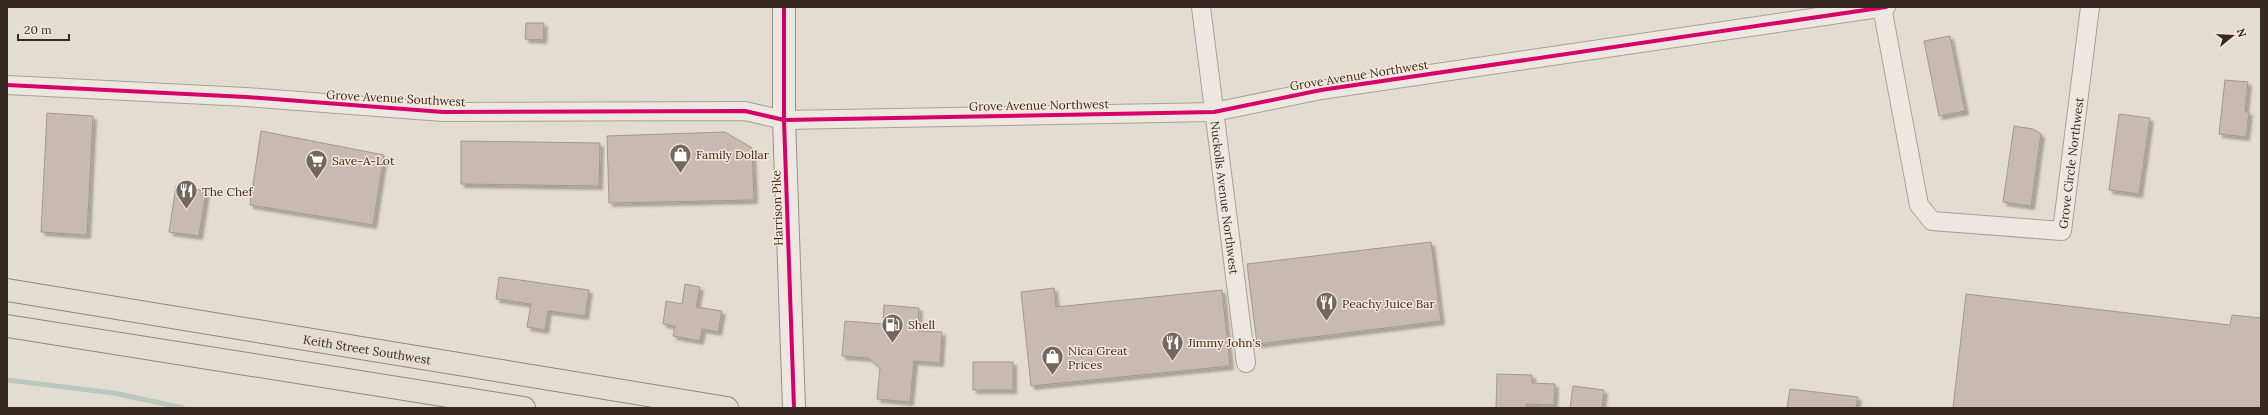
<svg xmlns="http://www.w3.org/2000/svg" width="2268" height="415" viewBox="0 0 2268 415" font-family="Lora,serif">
	<defs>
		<filter id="shadow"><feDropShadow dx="3.5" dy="3.5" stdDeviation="1" flood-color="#0004"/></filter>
	</defs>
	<rect width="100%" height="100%" fill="#e3dcd1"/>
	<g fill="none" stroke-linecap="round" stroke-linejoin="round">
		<path stroke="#bac8be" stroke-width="5" d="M7,380L114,393L183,408"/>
	</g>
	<g fill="#c6bab2" stroke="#a39890" filter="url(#shadow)">
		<path d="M526,23H544L543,40L525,39Z"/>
		<path d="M1950,36L1965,111L1939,116L1924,41Z"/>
		<path d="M2225,80L2248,82L2245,112H2249L2246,137L2219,134Z"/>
		<path d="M47,113L93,116L87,235L41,232Z"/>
		<path d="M2119,114L2150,118L2139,194L2109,190Z"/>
		<path d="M2014,126L2033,129L2041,134L2031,206L2003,202Z"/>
		<path d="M261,131L384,155L373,225L250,205Z"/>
		<path d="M725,132L752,148L754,200L609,203L607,136Z"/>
		<path d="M461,141L600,143L599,186L461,184Z"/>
		<path d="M176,186L206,191L199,236L169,232Z"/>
		<path d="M1431,242L1441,321L1257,344L1247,264Z"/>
		<path d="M499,277L589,290L585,316L548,311L545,330L527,327L531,304L496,299Z"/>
		<path d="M685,284L700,287L696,307L722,311L718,332L702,329L700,341L673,336L675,326L663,324L666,301L682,304Z"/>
		<path d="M1054,288L1056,307L1222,290L1230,366L1031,386L1021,292Z"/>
		<path d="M1966,294L2230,325L2232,315L2261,318V408H1953Z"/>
		<path d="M884,305L919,308L918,331L942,332L940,363L914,361L910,402L877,399L880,368L869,358L842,356L845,321L883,324Z"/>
		<rect x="973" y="362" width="40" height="28"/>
		<path d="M1497,374L1532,375V383L1555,384L1554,405L1526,404V408H1496Z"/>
		<path d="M1573,386L1604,390L1602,408H1570Z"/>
		<path d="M1790,389L1858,397L1856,408H1787Z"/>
	</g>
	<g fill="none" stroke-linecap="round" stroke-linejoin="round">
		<defs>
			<g id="minor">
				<path id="s1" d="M1201,7L1246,363"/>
				<path id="s2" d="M1882,7L1919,205L1932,221L2062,231L2090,7"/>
				<path d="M7,85L246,97L443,112L745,111L784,120L1214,112L1321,90L1886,7"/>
			</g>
			<path id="secondary" d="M784,7V120L794,408"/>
			<g id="primary">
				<path id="s3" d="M7,290L727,408"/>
				<path d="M7,326L524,408"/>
			</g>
		</defs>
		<use href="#minor" stroke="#a9a199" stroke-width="20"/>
		<use href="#secondary" stroke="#989189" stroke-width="24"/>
		<use href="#primary" stroke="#8e8780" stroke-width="24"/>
		<use href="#minor" stroke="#ece7e1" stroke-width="18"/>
		<use href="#secondary" stroke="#ece7e1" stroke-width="22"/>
		<use href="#primary" stroke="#e3dcd3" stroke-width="22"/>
		<defs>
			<g id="cycleway">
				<path d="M784,7V120L794,408"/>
				<path d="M7,85L246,97L443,112L745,111L784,120L1214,112L1321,90L1886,7"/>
			</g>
		</defs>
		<use href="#cycleway" stroke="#f3e8d8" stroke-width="6"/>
		<use href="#cycleway" stroke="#d6006c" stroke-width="4"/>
	</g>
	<defs>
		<symbol id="shop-pin" viewBox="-11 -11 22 30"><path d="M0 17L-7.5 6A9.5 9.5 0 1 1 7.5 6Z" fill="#73685f" stroke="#f3e8d8"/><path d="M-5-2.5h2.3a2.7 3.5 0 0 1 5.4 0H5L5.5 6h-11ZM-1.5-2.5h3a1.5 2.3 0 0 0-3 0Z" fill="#fff"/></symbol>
		<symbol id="supermarket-pin" viewBox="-11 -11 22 30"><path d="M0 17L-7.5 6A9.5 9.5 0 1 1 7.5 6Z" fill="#73685f" stroke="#f3e8d8"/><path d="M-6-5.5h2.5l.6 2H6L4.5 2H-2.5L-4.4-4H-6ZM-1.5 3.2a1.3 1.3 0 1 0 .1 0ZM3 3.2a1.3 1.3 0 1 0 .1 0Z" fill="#fff"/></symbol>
		<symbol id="restaurant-pin" viewBox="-11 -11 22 30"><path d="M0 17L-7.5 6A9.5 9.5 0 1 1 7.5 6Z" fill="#73685f" stroke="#f3e8d8"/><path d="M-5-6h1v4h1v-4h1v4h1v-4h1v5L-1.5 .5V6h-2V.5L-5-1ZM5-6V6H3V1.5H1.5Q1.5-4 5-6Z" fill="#fff"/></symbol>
		<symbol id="fuel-pin" viewBox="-11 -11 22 30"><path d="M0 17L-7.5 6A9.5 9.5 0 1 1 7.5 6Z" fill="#73685f" stroke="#f3e8d8"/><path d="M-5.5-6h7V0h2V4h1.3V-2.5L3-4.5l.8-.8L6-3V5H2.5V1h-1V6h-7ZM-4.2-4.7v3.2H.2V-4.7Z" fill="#fff"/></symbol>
	</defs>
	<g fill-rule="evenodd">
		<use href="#shop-pin" x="668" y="142" width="25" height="34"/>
		<use href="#supermarket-pin" x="304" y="148" width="25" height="34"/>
		<use href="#restaurant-pin" x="174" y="178" width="25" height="34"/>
		<use href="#restaurant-pin" x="1314" y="290" width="25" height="34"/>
		<use href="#fuel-pin" x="880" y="312" width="25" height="34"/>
		<use href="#restaurant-pin" x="1160" y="330" width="25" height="34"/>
		<use href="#shop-pin" x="1040" y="344" width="25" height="34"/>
	</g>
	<g text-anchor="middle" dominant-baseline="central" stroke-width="3" stroke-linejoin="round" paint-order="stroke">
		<g font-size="12" fill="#372921" stroke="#f3e8d8">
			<text transform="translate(1359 75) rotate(-9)">Grove Avenue Northwest</text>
			<text transform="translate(396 98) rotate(3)">Grove Avenue Southwest</text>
			<text transform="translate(1039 105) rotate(-1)">Grove Avenue Northwest</text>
			<text stroke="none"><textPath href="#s2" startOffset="421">Grove Circle Northwest</textPath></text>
			<text stroke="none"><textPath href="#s1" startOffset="192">Nuckolls Avenue Northwest</textPath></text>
			<text transform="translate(777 208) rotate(-92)">Harrison Pike</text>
			<text stroke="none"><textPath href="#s3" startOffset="365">Keith Street Southwest</textPath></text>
		</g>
		<g font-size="12" fill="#372921" stroke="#f3e8d8" text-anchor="start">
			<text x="696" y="154">Family Dollar</text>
			<text x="332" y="160">Save-A-Lot</text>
			<text x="202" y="191">The Chef</text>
			<text x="1342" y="303">Peachy Juice Bar</text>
			<text x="908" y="324">Shell</text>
			<text x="1188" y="342">Jimmy John's</text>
			<text x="1068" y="350">Nica Great<tspan x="1068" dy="14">Prices</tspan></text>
		</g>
	</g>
	<rect width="2268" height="415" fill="none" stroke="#372921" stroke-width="16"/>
	<g transform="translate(2232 36) rotate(72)" stroke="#f3e8d8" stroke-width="3" paint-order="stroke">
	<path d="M0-3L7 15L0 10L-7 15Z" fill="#372921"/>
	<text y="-6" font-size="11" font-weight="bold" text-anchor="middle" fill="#372921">N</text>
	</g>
	<path d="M18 34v6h51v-6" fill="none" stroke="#372921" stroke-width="2"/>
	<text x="24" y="34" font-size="12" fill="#372921" stroke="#f3e8d8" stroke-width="3" paint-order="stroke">20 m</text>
</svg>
